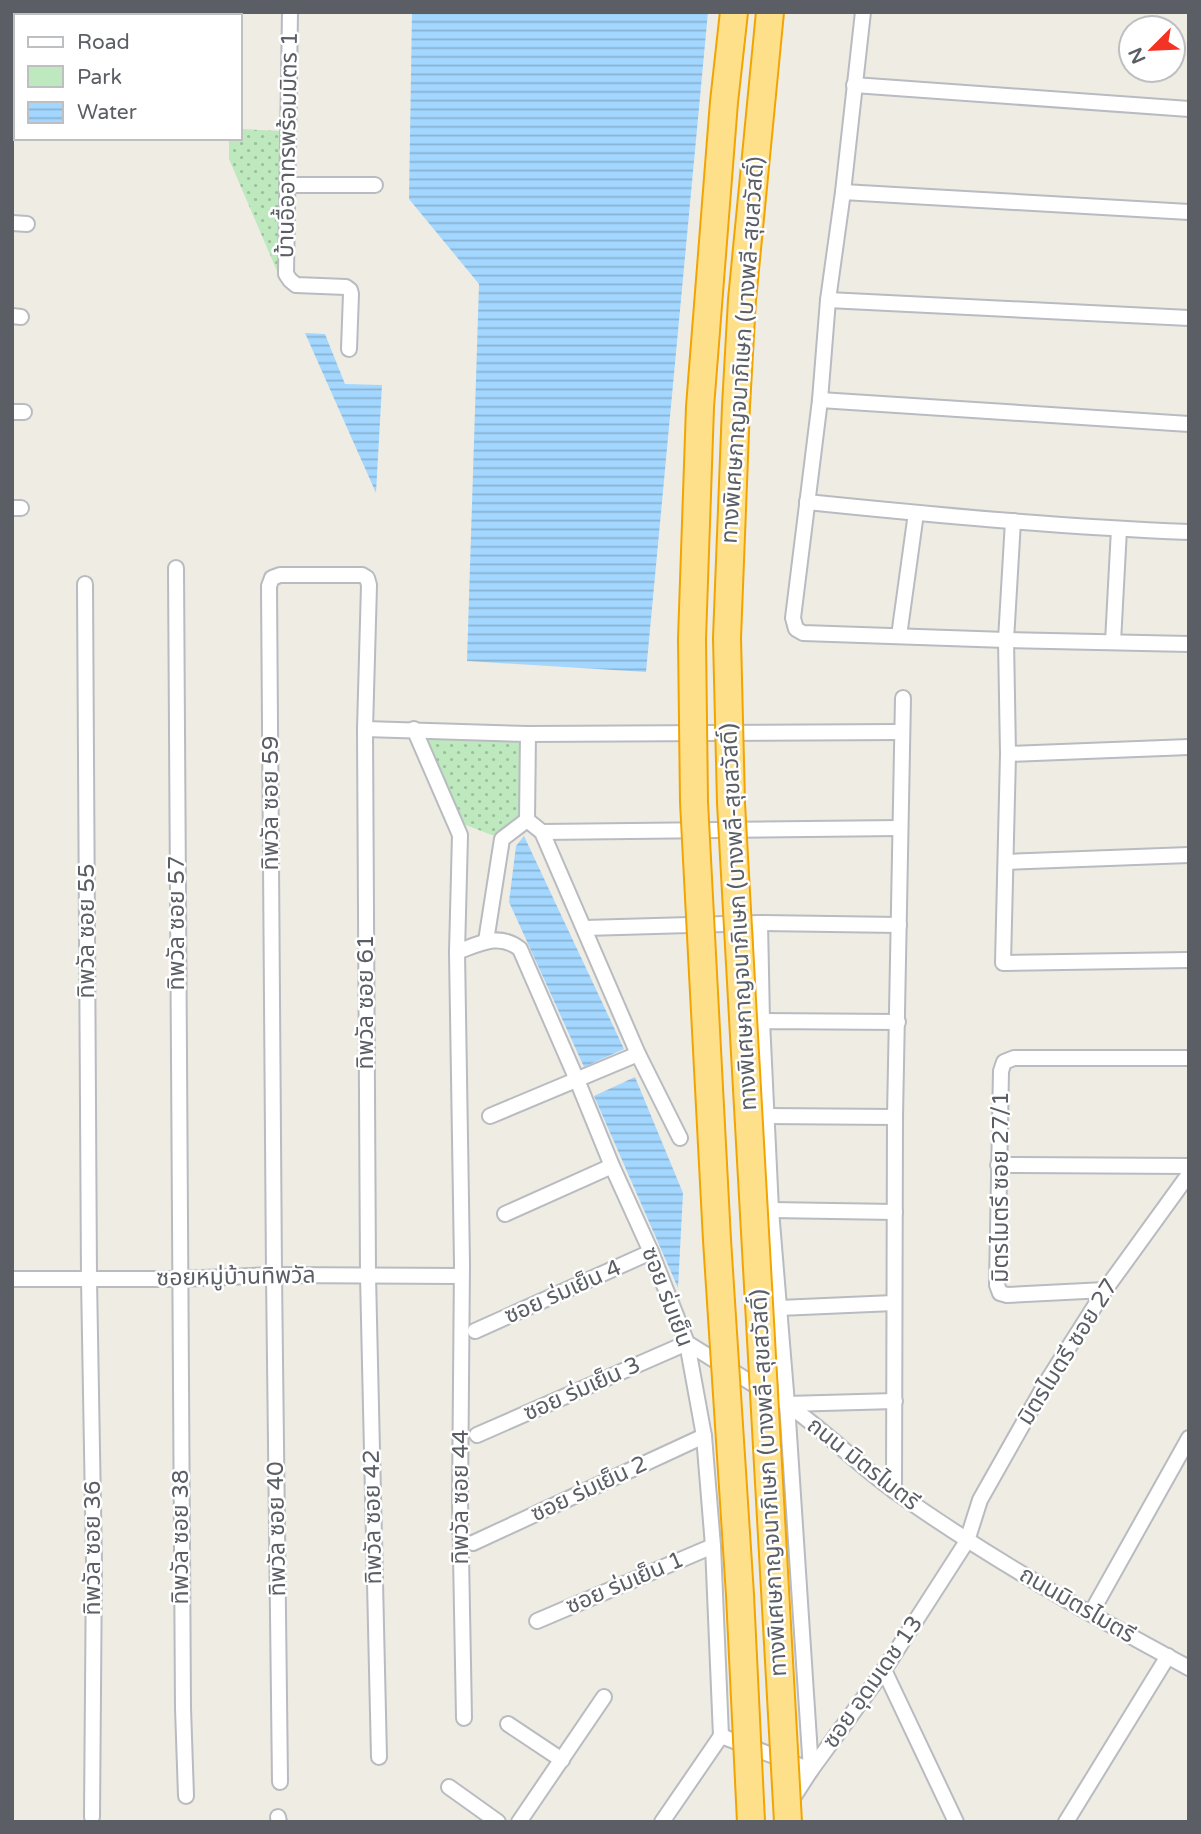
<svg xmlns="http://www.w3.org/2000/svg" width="1201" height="1834" viewBox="0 0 1201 1834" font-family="'Varela Round','Noto Sans Thai',sans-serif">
	<defs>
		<pattern id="green-dots" width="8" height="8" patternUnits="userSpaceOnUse" patternTransform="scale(1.75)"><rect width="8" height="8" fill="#bee8be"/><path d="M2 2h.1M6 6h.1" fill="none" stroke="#9dbf9e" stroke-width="1.8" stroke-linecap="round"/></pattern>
		<pattern id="water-rules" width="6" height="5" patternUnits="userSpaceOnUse" patternTransform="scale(1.75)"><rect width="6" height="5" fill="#a3d7ff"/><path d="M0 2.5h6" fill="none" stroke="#88b2d2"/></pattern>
	</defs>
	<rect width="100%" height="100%" fill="#efece3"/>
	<g fill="url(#green-dots)">
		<path d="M240,129L280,131V278L229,159V138H240Z"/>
		<path d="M414,729L528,734L527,820L502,839L453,820Z"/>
	</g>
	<g fill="url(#water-rules)">
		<path d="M412,12H708L646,672L467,661L479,284L409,199Z"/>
		<path d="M305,333L325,334L345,384L382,385L376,493Z"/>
		<path d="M524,836L624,1049L584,1067L509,902L516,846Z"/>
		<path d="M635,1077L683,1193L678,1288L594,1096Z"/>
	</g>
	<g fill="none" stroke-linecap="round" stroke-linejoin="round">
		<defs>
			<g id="street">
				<path d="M290,12L286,274L290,280L296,285L346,287L350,290L351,294L349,349"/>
				<path d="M863,12L843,192L828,300L820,400L793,618L796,629L803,633L1006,640L1189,644"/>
				<path d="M12,24H16"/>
				<path d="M854,85L1189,109"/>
				<path d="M12,127H16"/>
				<path d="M287,185H375"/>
				<path d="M843,192L1189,212"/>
				<path d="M12,223L27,224"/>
				<path d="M828,300L1189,318"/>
				<path d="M12,316L21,317"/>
				<path d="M820,400L1189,424"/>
				<path d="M12,412H24"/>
				<path d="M807,502C934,515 1061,527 1189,532"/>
				<path d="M12,508H21"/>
				<path d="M1013,521L1006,640L1008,754L1003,963L1189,960"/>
				<path d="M176,568L183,1708L186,1796"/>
				<path d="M85,584L89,1279L94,1563L92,1817"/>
				<path d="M899,636L916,513"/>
				<path d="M1113,642L1119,529"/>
				<path d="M365,729L528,734L901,732"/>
				<path d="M414,729L460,835L457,952L462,1263L460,1501L464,1718"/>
				<path d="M1008,754L1189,747"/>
				<path d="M527,820L542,832L638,1054L680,1138"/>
				<path d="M542,832L899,828"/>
				<path d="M1006,862L1189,855"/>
				<path d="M760,923L762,1021"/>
				<path d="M585,928L760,923L899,925"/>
				<path d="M486,941L502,839L527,820L528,734"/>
				<path d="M457,952C479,944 499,932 520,949L577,1080L612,1166L651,1252L687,1343L704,1436L713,1546L721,1736"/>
				<path d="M490,1116L638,1054"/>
				<path d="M766,1116L895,1117"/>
				<path d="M998,1165L1189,1166"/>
				<path d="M771,1210L895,1212"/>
				<path d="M505,1214L612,1166"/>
				<path d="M12,1279H179L274,1275L461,1276"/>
				<path d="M1105,1290L1007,1295L1000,1293L997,1285L1001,1071L1004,1062L1014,1058H1189"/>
				<path d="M779,1308L894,1303"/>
				<path d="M475,1331L651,1252"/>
				<path d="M687,1343L766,1392"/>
				<path d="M784,1402C823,1429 857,1464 896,1492C989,1558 1089,1614 1189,1668"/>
				<path d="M787,1404L895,1401"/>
				<path d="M477,1435L687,1343"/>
				<path d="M894,1491L895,1117L903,698"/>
				<path d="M473,1543L704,1436"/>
				<path d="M1091,1613L1189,1438"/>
				<path d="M537,1621L713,1546"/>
				<path d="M884,1670L956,1822"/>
				<path d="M508,1724L562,1760"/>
				<path d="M721,1736L811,1770"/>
				<path d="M811,1770L787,1404L771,1210L762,1021L898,1022"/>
				<path d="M280,1782L274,1275L269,586L272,578L280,575H362L367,578L369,585L365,729L368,1276L379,1757"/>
				<path d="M449,1787L498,1822"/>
				<path d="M789,1804L811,1770L884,1670L967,1541L980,1500L1046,1383L1105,1290L1189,1174"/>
				<path d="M278,1817L279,1822"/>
				<path d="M519,1822L604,1697"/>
				<path d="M662,1822L721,1736"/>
				<path d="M1066,1822L1168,1656"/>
			</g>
		</defs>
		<use href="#street" stroke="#b8bbc0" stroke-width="18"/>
		<use href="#street" stroke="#fff" stroke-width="14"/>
		<defs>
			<g id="highway-bridge">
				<path d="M734,12L724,102L700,407L692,639L694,802L717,1240L740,1595L751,1822"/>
				<path d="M770,12L742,300L736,406L727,638L731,803L788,1822"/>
			</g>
		</defs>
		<use href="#highway-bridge" stroke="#f2a500" stroke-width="30" stroke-linecap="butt"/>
		<use href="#highway-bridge" stroke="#ffe08a" stroke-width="26"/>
	</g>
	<g text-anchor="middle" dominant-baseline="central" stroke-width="5" stroke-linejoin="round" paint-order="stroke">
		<g font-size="23" fill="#5b5f65" stroke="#fff">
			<text transform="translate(288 145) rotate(-89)">บ้านอื้ออาทรพร้อมมิตร 1</text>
			<text transform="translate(743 350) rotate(-86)">ทางพิเศษกาญจนาภิเษก (บางพลี-สุขสวัสดิ์)</text>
			<text transform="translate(271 803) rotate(-90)">ทิพวัล ซอย 59</text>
			<text transform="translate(739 917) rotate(-93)">ทางพิเศษกาญจนาภิเษก (บางพลี-สุขสวัสดิ์)</text>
			<text transform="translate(177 923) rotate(-90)">ทิพวัล ซอย 57</text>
			<text transform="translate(87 931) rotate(-90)">ทิพวัล ซอย 55</text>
			<text transform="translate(366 1002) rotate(-90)">ทิพวัล ซอย 61</text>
			<text transform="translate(1001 1187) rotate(-90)">มิตรไมตรี ซอย 27/1</text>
			<text transform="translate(236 1277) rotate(-1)">ซอยหมู่บ้านทิพวัล</text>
			<text transform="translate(563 1292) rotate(-24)">ซอย ร่มเย็น 4</text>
			<text transform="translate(667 1297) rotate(69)">ซอย ร่มเย็น</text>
			<text transform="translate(1068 1352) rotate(-58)">มิตรไมตรี ซอย 27</text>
			<text transform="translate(582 1389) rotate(-24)">ซอย ร่มเย็น 3</text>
			<text transform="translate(863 1464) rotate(38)">ถนน มิตรไมตรี</text>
			<text transform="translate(769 1483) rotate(-93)">ทางพิเศษกาญจนาภิเษก (บางพลี-สุขสวัสดิ์)</text>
			<text transform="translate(589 1489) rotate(-25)">ซอย ร่มเย็น 2</text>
			<text transform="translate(461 1497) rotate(-90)">ทิพวัล ซอย 44</text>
			<text transform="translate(373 1517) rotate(-91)">ทิพวัล ซอย 42</text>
			<text transform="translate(277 1529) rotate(-91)">ทิพวัล ซอย 40</text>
			<text transform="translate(181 1537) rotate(-90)">ทิพวัล ซอย 38</text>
			<text transform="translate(93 1548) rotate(-90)">ทิพวัล ซอย 36</text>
			<text transform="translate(625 1583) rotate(-23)">ซอย ร่มเย็น 1</text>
			<text transform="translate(1077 1605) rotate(30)">ถนนมิตรไมตรี</text>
			<text transform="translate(873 1682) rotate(-55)">ซอย อุดมเดช 13</text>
		</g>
	</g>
	<rect width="1201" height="1834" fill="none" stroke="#5b5f65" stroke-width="28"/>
	<rect x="14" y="14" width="228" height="126" fill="#ffffff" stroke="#bdbfc1" stroke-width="2"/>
	<rect x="28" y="37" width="35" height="10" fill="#ffffff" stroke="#bdbfc1" stroke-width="2"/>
	<text x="77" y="49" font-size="21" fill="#5b5f65">Road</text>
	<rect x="28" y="66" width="35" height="21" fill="#bee8be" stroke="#bdbfc1" stroke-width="2"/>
	<text x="77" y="84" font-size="21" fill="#5b5f65">Park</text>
	<rect x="28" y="102" width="35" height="21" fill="url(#water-rules)" stroke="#bdbfc1" stroke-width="2"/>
	<text x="77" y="119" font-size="21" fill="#5b5f65">Water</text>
	<g transform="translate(1152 49) rotate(246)"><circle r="33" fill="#ffffff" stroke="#bdbfc1" stroke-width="2"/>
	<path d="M0-5L12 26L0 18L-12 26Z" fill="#f33324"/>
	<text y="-10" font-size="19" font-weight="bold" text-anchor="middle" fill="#5b5f65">N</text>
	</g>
</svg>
